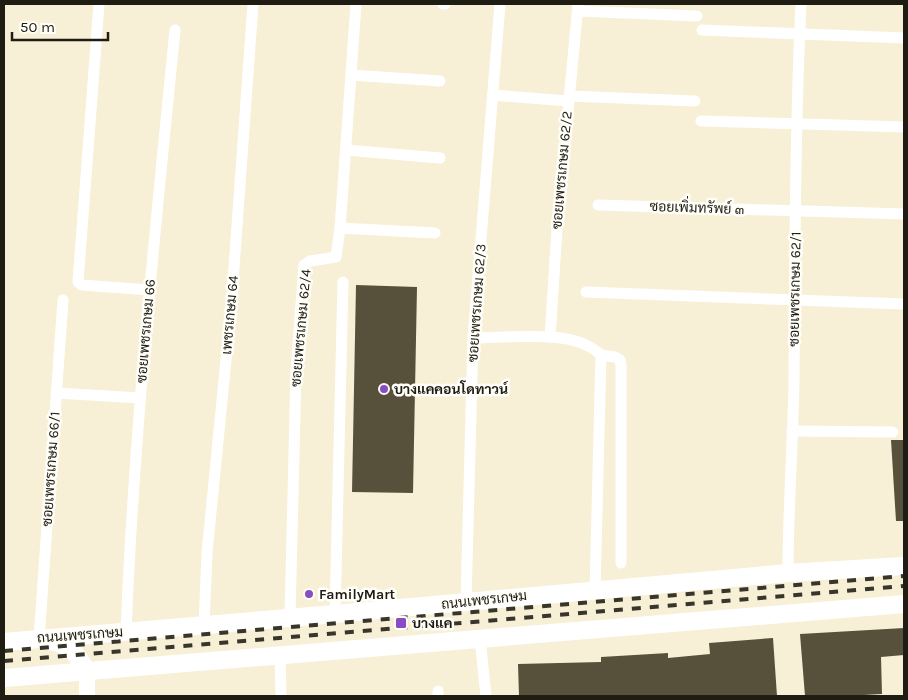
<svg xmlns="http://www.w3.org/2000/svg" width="908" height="700" viewBox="0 0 908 700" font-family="Karla,Sarabun,sans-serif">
	<rect width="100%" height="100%" fill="#f7f0d7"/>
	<g fill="#57513c">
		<path d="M356,285L417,287L413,493L352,492Z"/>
		<path d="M891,440H904V521H896Z"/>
		<path d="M904,628V655L881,657L882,694L846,696H805L800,634Z"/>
		<path d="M773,638L777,696H519L518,664L601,662V657L668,653V658L710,654L709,643Z"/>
	</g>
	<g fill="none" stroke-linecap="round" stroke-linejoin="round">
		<g stroke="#fff" stroke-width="11">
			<path d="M99,4L78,282L82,285L150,290"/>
			<path d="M443,4H445"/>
			<path d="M578,11L697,16"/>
			<path d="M702,30L904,38"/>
			<path d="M351,75L440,81"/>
			<path d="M493,95L568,101"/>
			<path d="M569,96L695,101"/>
			<path d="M701,121L904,127"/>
			<path d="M346,150L440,158"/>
			<path d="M598,205L904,214"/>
			<path d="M340,228L435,233"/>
			<path d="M586,292L904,304"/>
			<path d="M550,337L557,229L578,4"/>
			<path d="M473,338C503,338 562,331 588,346C593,348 597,352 601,355L595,590"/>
			<path d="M601,355L615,357L620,360L621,366V563"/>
			<path d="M56,393L140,398"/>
			<path d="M792,431L893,432"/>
			<path d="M788,573C788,509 793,444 794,380C795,254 795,129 801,4"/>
			<path d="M466,602L473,338L500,4"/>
			<path d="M335,614L343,282"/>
			<path d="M290,618L296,371L304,265L310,261L336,257L340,228L356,4"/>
			<path d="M204,625L207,553L231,309L253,4"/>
			<path d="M126,632C134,431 155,231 175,30"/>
			<path d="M39,639L63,300"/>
			<path d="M480,639L486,696"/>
			<path d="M280,655L281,696"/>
			<path d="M438,691V696"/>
		</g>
		<path stroke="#fff" stroke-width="16" d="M87,696V671"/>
		<g stroke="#fff" stroke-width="18">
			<path d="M49,641C71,645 76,653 87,671"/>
			<path d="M4,642L335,614L788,573L904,566"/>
			<path d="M4,678L904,604"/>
		</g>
		<g stroke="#38352a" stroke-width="4" stroke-dasharray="9 9" stroke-linecap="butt">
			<path d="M4,651L904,576"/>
			<path d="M4,661L904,586"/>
		</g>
	</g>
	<g fill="#894dc3" stroke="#fffef8" stroke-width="2">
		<circle cx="384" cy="389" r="5"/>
		<circle cx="309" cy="594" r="5"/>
		<rect x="395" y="617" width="12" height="12" rx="2.5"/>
	</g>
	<g text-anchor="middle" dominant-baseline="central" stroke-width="5" stroke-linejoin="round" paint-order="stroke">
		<g font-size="14" fill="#1e1c13" stroke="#fffef8">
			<text transform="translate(562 170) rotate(-85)">ซอยเพชรเกษม 62/2</text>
			<text transform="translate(697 208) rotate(2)">ซอยเพิ่มทรัพย์ ๓</text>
			<text transform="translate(795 289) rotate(-89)">ซอยเพชรเกษม 62/1</text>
			<text transform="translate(477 303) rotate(-86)">ซอยเพชรเกษม 62/3</text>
			<text transform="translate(230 315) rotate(-85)">เพชรเกษม 64</text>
			<text transform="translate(301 328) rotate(-85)">ซอยเพชรเกษม 62/4</text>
			<text transform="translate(146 331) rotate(-85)">ซอยเพชรเกษม 66</text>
			<text transform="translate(51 469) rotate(-86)">ซอยเพชรเกษม 66/1</text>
			<text transform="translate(484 600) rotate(-6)">ถนนเพชรเกษม</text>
			<text transform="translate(80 635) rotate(-4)">ถนนเพชรเกษม</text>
		</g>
		<g font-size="14" font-weight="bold" fill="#1e1c13" stroke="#fffef8" text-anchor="start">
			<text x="394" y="389">บางแคคอนโดทาวน์</text>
			<text x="319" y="594">FamilyMart</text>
			<text x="412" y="623">บางแค</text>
		</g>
	</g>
	<rect width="908" height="700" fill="none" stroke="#1e1c13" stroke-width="10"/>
	<path d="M12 32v8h96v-8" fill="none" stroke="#1e1c13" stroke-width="2.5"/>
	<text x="20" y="32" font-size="15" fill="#1e1c13" stroke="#fffef8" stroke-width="4" paint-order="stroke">50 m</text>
</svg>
